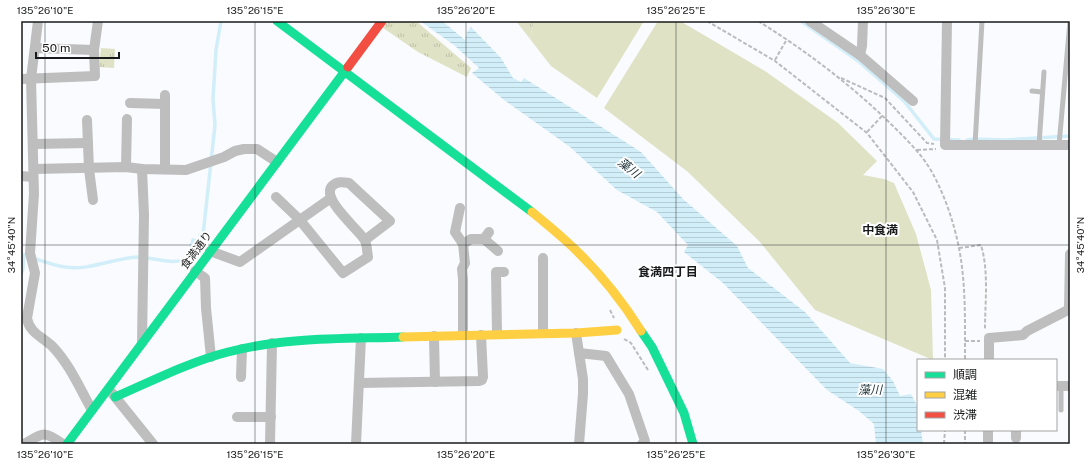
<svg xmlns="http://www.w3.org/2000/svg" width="1091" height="465" viewBox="0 0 1091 465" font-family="'Public Sans','Noto Sans JP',sans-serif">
	<defs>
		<pattern id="grass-tufts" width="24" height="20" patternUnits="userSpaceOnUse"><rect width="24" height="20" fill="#dfe2c5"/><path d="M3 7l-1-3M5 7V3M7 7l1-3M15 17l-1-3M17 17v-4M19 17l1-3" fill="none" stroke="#bfc1a9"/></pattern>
		<pattern id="water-rules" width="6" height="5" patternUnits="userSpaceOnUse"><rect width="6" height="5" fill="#d2eef9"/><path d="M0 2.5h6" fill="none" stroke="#b4ccd5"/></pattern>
	</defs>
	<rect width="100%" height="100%" fill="#f9fbfe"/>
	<g fill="url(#grass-tufts)">
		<path d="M373,21H416L471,68L467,77L418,52Z"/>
		<path d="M516,21H534L530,39Z"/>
		<path d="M101,48L115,49L114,68L99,67Z"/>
	</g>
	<g fill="#dfe2c5">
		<path d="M534,21H644L597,98L551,66L530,39Z"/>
		<path d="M658,21H680L765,71L838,123L877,161L863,175L884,179L894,183L916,234L931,290L933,360L815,310L760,242L688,172L604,108Z"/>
	</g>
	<path fill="url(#water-rules)" d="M420,21H442L465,40L467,32L471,27L501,58L513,78L521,82L524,78L641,152L683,199L737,246L748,268L805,312L850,363L883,369L893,381L900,396L911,394L918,407V430H921L923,444H876L874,424L859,411L827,390L723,283L684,252L688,245L657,212L617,190L570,147L504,100L472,73L479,68L454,45Z"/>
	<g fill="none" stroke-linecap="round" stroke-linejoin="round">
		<g stroke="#d2eef9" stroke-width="3.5">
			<path d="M801,21L857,60L904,101L934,139L959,140"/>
			<path d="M967,140L974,139L1004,140L1070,136"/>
			<path d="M21,274L23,269L24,255C37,259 51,265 65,267C89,271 114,258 138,257C152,257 177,267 189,257L193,240L200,241V235H203L215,125L213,99L216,50L221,21"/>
		</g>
		<g stroke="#bbbbbd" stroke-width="2" stroke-dasharray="4 2" stroke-linecap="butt">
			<path d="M707,21L775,61L867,133L913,192L937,240L945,288V360"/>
			<path d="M758,21C808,52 855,88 896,129C910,143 924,157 933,174C945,196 954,223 959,248C966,284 965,323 965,360"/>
			<path d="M775,60L787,39"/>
			<path d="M841,78L885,98L927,143L934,144"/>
			<path d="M867,132L882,116"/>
			<path d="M917,150L936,149"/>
			<path d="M959,248L981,245C989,272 985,302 985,329"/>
			<path d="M610,310L614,318"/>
			<path d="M624,339L631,343L648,370"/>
			<path d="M965,341H980"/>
			<path d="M965,430V444"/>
			<path d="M944,444L945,430"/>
		</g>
		<g stroke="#bebebe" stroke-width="5">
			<path d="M1032,91L1042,92"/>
			<path d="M975,145L982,21"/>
			<path d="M1039,145L1044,72"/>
			<path d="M1059,145L1070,21"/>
			<path d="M1061,410V386"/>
		</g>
		<g stroke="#bebebe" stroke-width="10">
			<path d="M38,21L31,79L34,194L30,253L35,273L27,318C29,333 43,337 53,347C70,365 80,389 92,410"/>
			<path d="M810,21L860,55L913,101"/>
			<path d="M947,21L945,145H1070"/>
			<path d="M36,48L94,50"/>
			<path d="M860,55L862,46L863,21"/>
			<path d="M21,79L95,76L94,50L98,21"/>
			<path d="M130,103L165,104"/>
			<path d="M87,120L89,169L93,200"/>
			<path d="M33,144L88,143"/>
			<path d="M126,167L127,119"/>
			<path d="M34,169L126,167L142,169L186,170L224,157L235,151L244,149H257L277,162"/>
			<path d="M142,169L144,215L142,343"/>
			<path d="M165,169V95"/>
			<path d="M21,176L33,177"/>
			<path d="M276,197L299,219L343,273L368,257C367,251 367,243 364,239C357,228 321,199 332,186C337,181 343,182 349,183L390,221L365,240"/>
			<path d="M460,208L455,232L463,244L465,263L462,269L463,279V335"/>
			<path d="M484,239L498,251"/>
			<path d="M463,244L471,239H484L489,232"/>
			<path d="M210,251L240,262L331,198"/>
			<path d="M195,271L205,278L206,308L211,357"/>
			<path d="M1069,309L1070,254"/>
			<path d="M543,333V258"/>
			<path d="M576,333L583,379V394L579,444"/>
			<path d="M497,334L496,272H504"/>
			<path d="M434,336L435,382"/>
			<path d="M579,353L606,356L629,394L645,441L642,444"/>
			<path d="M989,360V338L1023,335L1027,331L1070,309"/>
			<path d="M241,377L242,349"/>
			<path d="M359,383L479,381L482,380L483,377L481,335"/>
			<path d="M1056,386H1070"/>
			<path d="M112,393L153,444"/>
			<path d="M237,417H271"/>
			<path d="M1016,438V430"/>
			<path d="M24,444C44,433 43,430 63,444"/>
			<path d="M270,444L272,343"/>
			<path d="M356,444L361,338"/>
			<path d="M988,444V430"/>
		</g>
		<g stroke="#16e098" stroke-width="9">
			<path d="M277,21L532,212"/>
			<path d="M641,331L652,347L684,413L693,444"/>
			<path d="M115,397C152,381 189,362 228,352C285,337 345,339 403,337"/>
			<path d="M67,444L348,67"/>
		</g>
		<g stroke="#ffcf43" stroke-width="9">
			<path d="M532,212C543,221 554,230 565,240C593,265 621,299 641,331"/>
			<path d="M403,337L576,333L617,330"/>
		</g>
		<path stroke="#f24e42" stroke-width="9" d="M348,67L382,21"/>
	</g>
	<path fill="none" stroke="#191a1b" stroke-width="1" stroke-opacity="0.45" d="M45,21V444M255,21V444M466,21V444M676,21V444M886,21V444M21,245H1070"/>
	<g text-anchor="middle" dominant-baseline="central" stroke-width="4" stroke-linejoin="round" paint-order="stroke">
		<g font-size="11" fill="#191a1b" stroke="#fff">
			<text transform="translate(196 250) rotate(-53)">食満通り</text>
		</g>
		<g font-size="12" font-style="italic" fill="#1c3137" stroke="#fff">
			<text transform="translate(629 168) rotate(38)">藻川</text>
			<text x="870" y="390">藻川</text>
		</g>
		<g font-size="12" font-weight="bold" fill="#191a1b" stroke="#fff">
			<text x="880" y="230">中食満</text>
			<text x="668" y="272">食満四丁目</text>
		</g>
	</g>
	<rect width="1091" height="465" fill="none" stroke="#ffffff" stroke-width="44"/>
	<rect x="917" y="359" width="140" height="72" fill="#ffffff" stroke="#a3a3a4"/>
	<rect x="925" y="372" width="20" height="6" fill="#16e098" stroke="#a3a3a4"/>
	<text x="953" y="379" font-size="12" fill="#191a1b">順調</text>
	<rect x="925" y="392" width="20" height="6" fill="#ffcf43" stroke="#a3a3a4"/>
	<text x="953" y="399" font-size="12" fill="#191a1b">混雑</text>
	<rect x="925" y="412" width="20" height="6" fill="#f24e42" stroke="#a3a3a4"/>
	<text x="953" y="419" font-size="12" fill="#191a1b">渋滞</text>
	<path d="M36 52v6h83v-6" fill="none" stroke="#191a1b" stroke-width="2"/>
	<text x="42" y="52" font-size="12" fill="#191a1b" stroke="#ffffff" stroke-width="3" paint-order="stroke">50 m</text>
	<rect x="22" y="22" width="1047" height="421" fill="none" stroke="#191a1b" stroke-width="1.5"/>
	<g font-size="10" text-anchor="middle" fill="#191a1b">
		<text x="45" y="14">135°26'10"E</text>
		<text x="255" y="14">135°26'15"E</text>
		<text x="466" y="14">135°26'20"E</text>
		<text x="676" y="14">135°26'25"E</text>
		<text x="886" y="14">135°26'30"E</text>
		<text transform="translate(11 245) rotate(-90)" y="4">34°45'40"N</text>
		<text transform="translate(1080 245) rotate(-90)" y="4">34°45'40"N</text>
		<text x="45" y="458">135°26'10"E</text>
		<text x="255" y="458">135°26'15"E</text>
		<text x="466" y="458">135°26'20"E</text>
		<text x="676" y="458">135°26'25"E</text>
		<text x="886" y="458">135°26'30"E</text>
	</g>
</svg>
